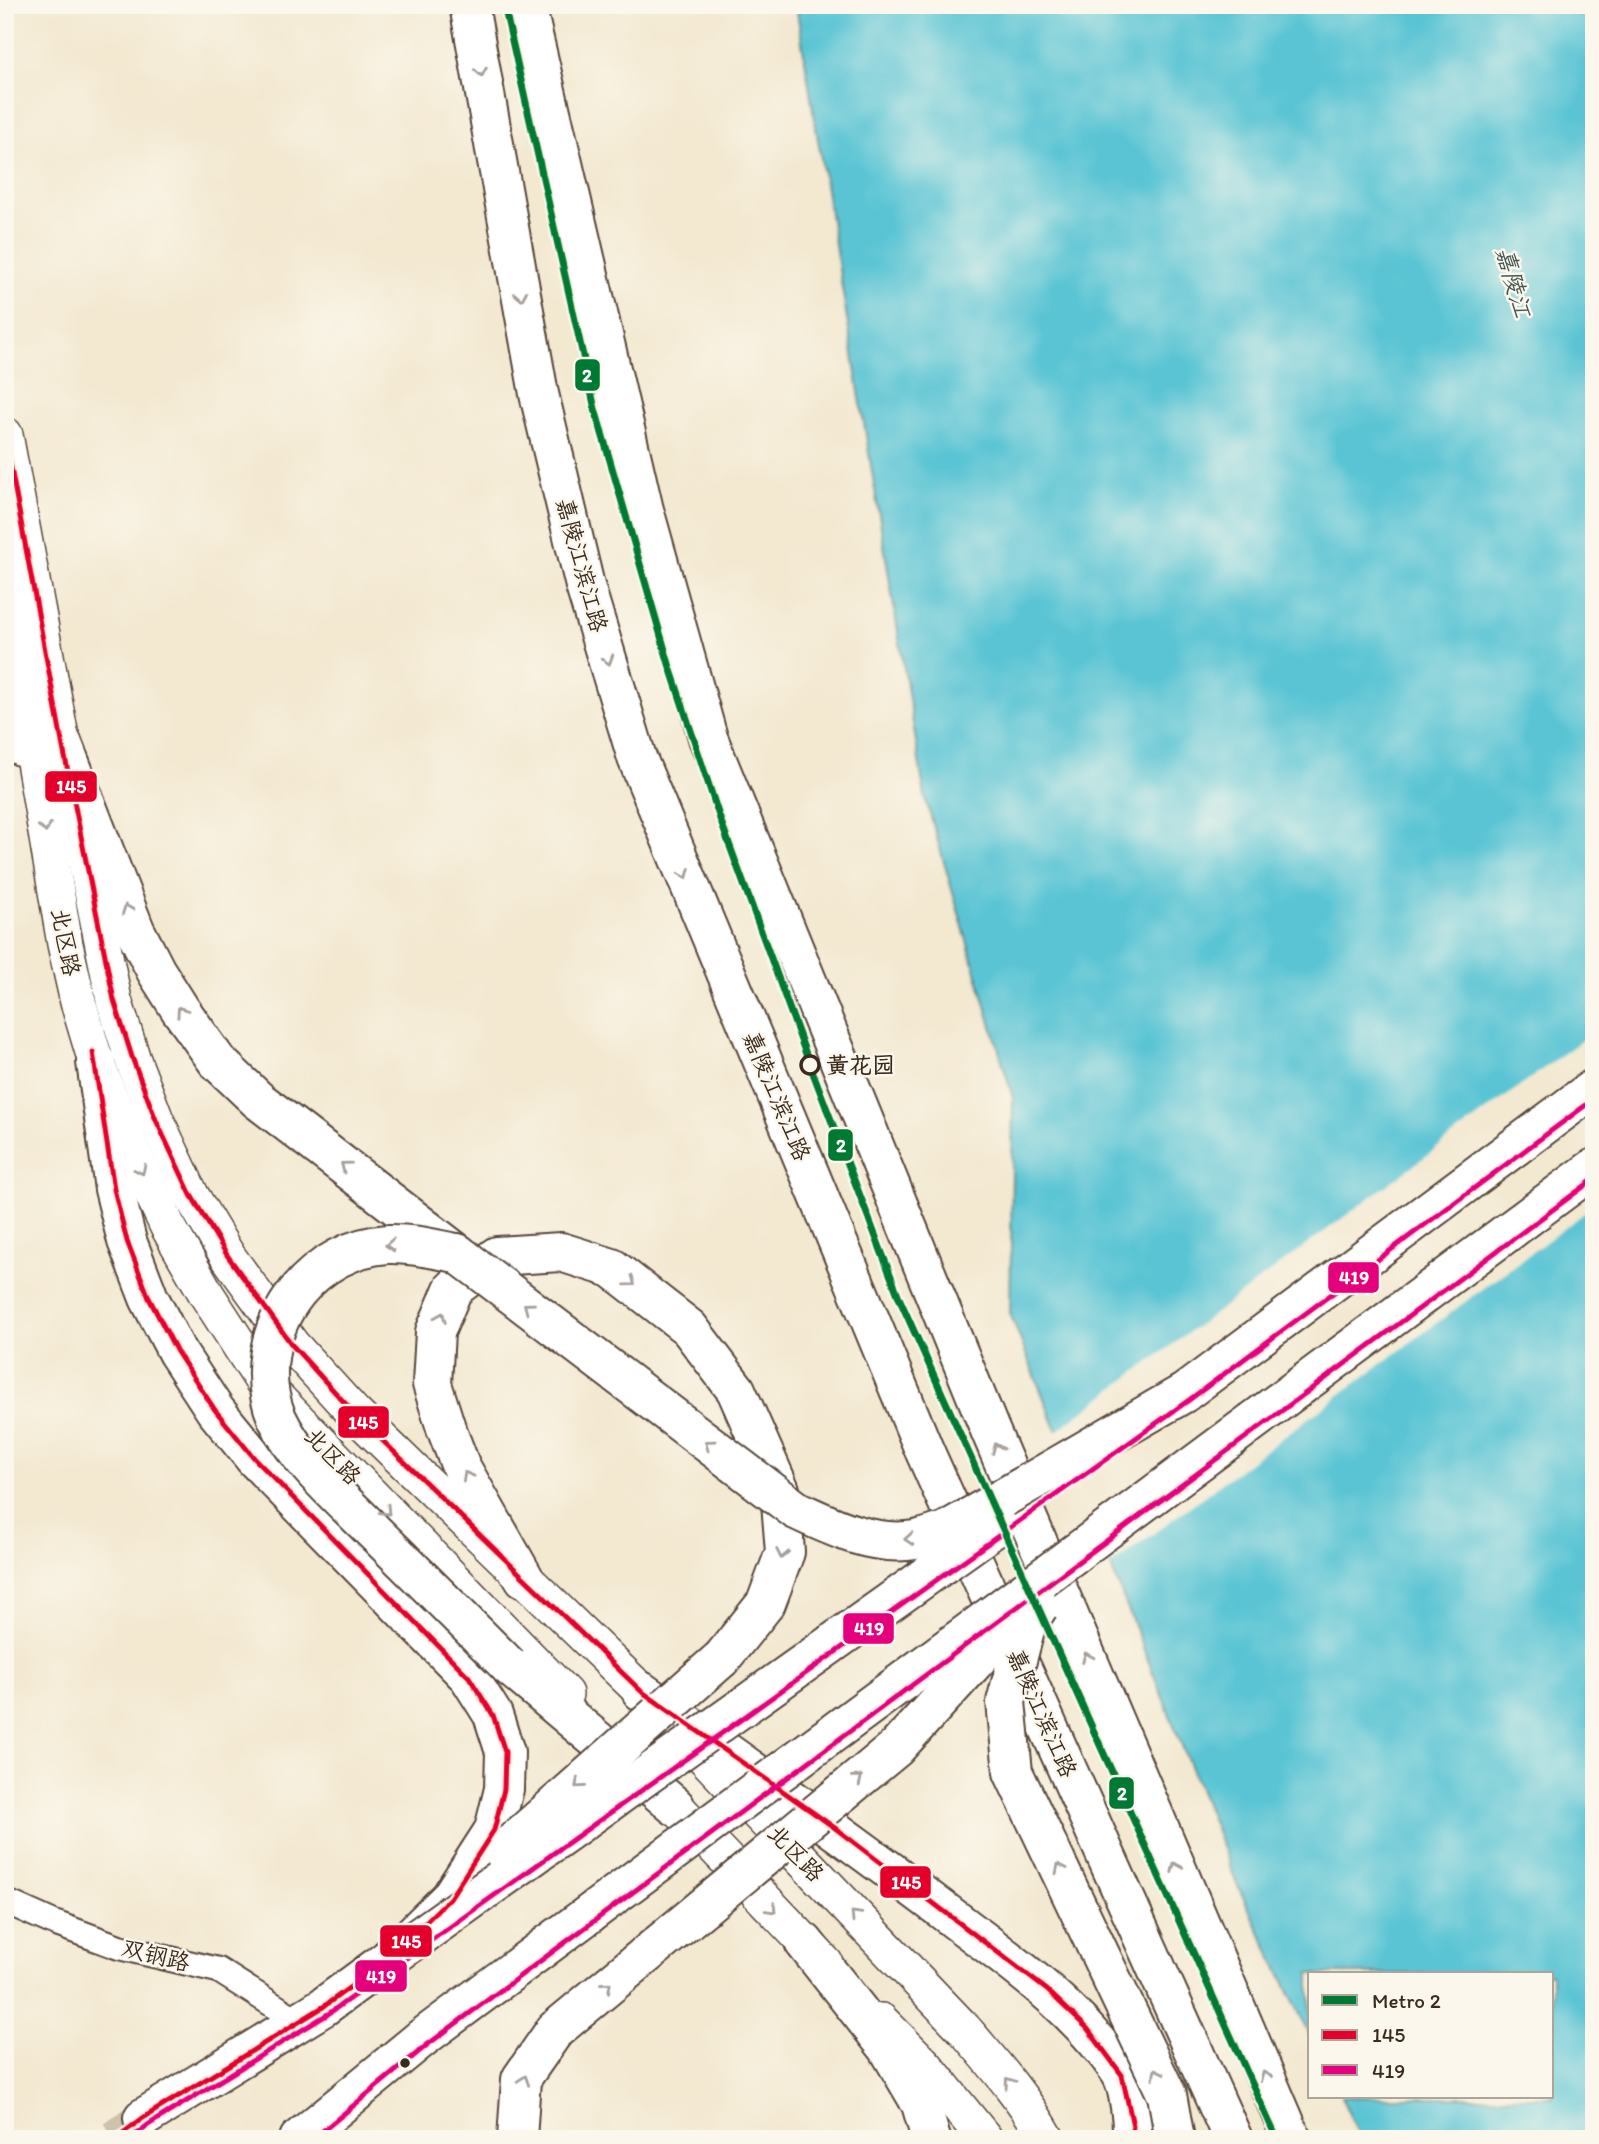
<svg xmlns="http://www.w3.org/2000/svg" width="1599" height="2144" viewBox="0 0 1599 2144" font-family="Itim,'LXGW WenKai TC',sans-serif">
	<rect width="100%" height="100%" fill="#fbf7ec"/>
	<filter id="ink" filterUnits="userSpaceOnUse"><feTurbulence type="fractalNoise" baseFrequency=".0143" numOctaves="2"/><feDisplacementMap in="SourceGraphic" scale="14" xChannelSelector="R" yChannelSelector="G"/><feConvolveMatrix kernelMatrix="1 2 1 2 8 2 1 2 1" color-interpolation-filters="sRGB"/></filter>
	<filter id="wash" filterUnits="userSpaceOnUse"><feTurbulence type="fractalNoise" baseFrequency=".00686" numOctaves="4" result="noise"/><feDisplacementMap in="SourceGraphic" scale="28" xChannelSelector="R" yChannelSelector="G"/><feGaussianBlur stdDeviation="1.57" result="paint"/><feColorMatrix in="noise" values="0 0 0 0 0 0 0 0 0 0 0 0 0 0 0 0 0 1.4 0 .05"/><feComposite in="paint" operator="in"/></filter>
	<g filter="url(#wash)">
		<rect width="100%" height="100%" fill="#f3e8d0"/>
		<path fill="#5ac4d4" stroke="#4a7779" stroke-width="2" d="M796,5H1594V2139H1361L1341,2097H1552V1974H1310V2035L1237,1884L1010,1313L1013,1098L925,797Z"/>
		<path fill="#f3e8d0" d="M1594,1031V1206L1107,1568L1054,1433Z"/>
	</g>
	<g filter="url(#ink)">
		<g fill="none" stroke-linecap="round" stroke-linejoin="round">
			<path stroke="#cec2ac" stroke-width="38" stroke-dasharray="38 19" stroke-linecap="butt" d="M115,2139L143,2118"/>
			<defs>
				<g id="street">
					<path d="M5,746L32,759"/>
					<path d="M5,1901L54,1923L119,1947L218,1970L300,2022"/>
				</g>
				<g id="secondary">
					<path d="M5,435L62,742L114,1000L133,1060L156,1120L191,1195L227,1255L292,1345L354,1413L641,1691L964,2029C994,2064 1024,2098 1047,2139"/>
					<path d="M5,591L65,944L78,1002L96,1062L128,1142L167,1225L207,1295L267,1388L565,1694"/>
					<path d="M680,1811L825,1963"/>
					<path d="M881,2021L925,2065L985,2139"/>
				</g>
				<g id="primary">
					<path d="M469,5L539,394L585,586L637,758L925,1452L1233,2139"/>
					<path d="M526,5L644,510L708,738L990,1430L1292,2139"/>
				</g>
				<g id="highway">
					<path d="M62,742L135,930L156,971L180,1009L217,1061L258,1100L457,1253"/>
					<path d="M96,1062L114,1189L127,1241L149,1298L177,1352L215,1410L255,1459L469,1677L493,1715L505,1752L504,1789L494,1830L450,1898L387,1960L323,2007L143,2118"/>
					<path d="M1184,1393L1594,1088"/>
					<path d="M1073,1555L1594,1168"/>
					<path d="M524,1578L461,1467L446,1428L432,1384L435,1332L453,1289L497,1256L561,1252L612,1268L689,1328L736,1390L780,1490L785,1552L766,1603L722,1658"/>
					<path d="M509,1666L675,1806"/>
					<path d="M641,1691C743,1764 845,1836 945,1912C1008,1960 1075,2005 1120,2072C1128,2084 1134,2124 1131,2139"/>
					<path d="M804,1942L888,2048L921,2104L931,2139"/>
					<path d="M299,2139L422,2038"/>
					<path d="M517,2139L521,2079L555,2030"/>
				</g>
			</defs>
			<use href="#street" stroke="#574639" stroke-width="28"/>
			<use href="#secondary" stroke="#574639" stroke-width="38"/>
			<use href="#primary" stroke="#574639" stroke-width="42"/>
			<use href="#highway" stroke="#574639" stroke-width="42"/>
			<use href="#street" stroke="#fff" stroke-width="24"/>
			<use href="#secondary" stroke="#fff" stroke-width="35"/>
			<use href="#primary" stroke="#fff" stroke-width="38"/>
			<use href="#highway" stroke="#fff" stroke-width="38"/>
			<defs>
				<g id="highway-bridge">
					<path d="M1039,1606L1026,1626L1006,1702L1013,1772L1167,2095L1175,2139"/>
					<path d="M509,1666C464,1621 419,1576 373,1531C339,1496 298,1463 277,1418C259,1376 269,1327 297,1292C319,1265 352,1246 388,1244C411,1243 435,1249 457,1253L796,1510C832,1527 874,1547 915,1540C926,1538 936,1534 946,1531L1184,1393"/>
					<path d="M503,1851L722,1658"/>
					<path d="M387,1960L997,1526"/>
					<path d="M555,2030L896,1748L1010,1623"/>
					<path d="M422,2038L1073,1555"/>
				</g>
			</defs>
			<use href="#highway-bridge" stroke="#574639" stroke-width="42" stroke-linecap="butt"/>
			<use href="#highway-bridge" stroke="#fff" stroke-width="38"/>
			<defs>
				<g id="bus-1">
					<path d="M5,436L62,742L114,1000L133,1060L156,1120L191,1195L227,1255L292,1345L354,1413L641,1691L835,1828L1047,1990L1087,2028L1122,2075L1133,2126L1131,2139"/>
					<path d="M93,1052L114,1189L127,1241L149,1298L177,1352L215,1410L255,1459L469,1677L493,1715L505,1752L504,1789L494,1830L450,1898L387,1960L323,2007L143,2118L115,2139"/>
				</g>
				<g id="bus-2">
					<path d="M130,2139L148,2125L328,2014L1189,1400L1594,1099"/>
					<path d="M313,2139L427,2045L1594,1179"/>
				</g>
			</defs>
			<use href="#bus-1" stroke="#fbf7ec" stroke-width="10"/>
			<use href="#bus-2" stroke="#fbf7ec" stroke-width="10"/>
			<use href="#bus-1" stroke="#e4002b" stroke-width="5"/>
			<use href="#bus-2" stroke="#e5007d" stroke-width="5"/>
			<defs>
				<path id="metro-1" d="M504,5L595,409L669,664L720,819L810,1065L900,1300L1277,2139"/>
			</defs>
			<use href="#metro-1" stroke="#fbf7ec" stroke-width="12"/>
			<use href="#metro-1" stroke="#007a33" stroke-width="7"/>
		</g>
		<defs><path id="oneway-chevron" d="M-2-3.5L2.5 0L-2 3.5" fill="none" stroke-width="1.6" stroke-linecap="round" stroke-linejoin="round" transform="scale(1.75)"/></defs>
		<g stroke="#a79f9a">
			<use href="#oneway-chevron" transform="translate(481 72) rotate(80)"/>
			<use href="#oneway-chevron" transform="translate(521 296) rotate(80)"/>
			<use href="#oneway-chevron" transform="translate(608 660) rotate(73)"/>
			<use href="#oneway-chevron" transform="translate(45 828) rotate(80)"/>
			<use href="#oneway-chevron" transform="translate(685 874) rotate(67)"/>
			<use href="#oneway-chevron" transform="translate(127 909) rotate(-111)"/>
			<use href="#oneway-chevron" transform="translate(181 1011) rotate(-124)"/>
			<use href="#oneway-chevron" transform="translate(345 1166) rotate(-143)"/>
			<use href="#oneway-chevron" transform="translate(141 1170) rotate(65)"/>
			<use href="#oneway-chevron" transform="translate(390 1245) rotate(177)"/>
			<use href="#oneway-chevron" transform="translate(631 1282) rotate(37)"/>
			<use href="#oneway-chevron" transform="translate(528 1307) rotate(-143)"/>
			<use href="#oneway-chevron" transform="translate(441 1317) rotate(-67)"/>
			<use href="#oneway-chevron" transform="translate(709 1444) rotate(-143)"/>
			<use href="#oneway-chevron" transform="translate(997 1448) rotate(-113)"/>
			<use href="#oneway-chevron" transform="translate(467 1476) rotate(-119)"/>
			<use href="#oneway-chevron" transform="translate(386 1511) rotate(46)"/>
			<use href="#oneway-chevron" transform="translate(909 1539) rotate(176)"/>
			<use href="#oneway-chevron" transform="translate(782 1554) rotate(101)"/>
			<use href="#oneway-chevron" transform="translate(1087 1657) rotate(-113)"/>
			<use href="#oneway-chevron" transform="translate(858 1779) rotate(-39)"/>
			<use href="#oneway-chevron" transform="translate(579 1784) rotate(139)"/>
			<use href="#oneway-chevron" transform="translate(1176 1867) rotate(-113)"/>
			<use href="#oneway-chevron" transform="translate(1060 1868) rotate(-116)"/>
			<use href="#oneway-chevron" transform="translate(772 1909) rotate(46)"/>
			<use href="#oneway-chevron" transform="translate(855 1915) rotate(-134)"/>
			<use href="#oneway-chevron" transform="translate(607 1986) rotate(-40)"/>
			<use href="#oneway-chevron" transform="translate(1157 2073) rotate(-115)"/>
			<use href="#oneway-chevron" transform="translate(1265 2076) rotate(-113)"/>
			<use href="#oneway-chevron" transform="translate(524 2080) rotate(-71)"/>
			<use href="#oneway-chevron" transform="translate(1009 2082) rotate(-126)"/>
		</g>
	</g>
	<circle fill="#fbf7ec" stroke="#3b2a1e" stroke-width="3.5" cx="810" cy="1065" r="9"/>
	<circle fill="#3b2a1e" stroke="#fbf7ec" stroke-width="2.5" cx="405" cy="2063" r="6"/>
	<g text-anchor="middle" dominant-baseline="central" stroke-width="5" stroke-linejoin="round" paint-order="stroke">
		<g font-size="23" fill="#3b2a1e" stroke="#fbf7ec">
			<text transform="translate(582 565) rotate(75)">嘉陵江滨江路</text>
			<text transform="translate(66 942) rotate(79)">北区路</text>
			<text transform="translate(777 1096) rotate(67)">嘉陵江滨江路</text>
			<text transform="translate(333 1456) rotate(46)">北区路</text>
			<text transform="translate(1042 1713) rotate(66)">嘉陵江滨江路</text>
			<text transform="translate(796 1853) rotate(46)">北区路</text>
			<text transform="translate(156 1955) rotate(14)">双钢路</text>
		</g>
		<g font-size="23" font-weight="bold" fill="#3b2a1e" stroke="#fbf7ec" text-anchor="start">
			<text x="826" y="1065">黄花园</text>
		</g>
		<g font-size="24" font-style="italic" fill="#445855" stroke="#fbf7ec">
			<text transform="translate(1514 282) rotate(74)">嘉陵江</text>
		</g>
	</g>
	<g stroke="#fbf7ec" stroke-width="2.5">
		<rect x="574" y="358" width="27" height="34" rx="7" fill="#007a33"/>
		<rect x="44" y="770" width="54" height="33" rx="7" fill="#e4002b"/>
		<rect x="827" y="1128" width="27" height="34" rx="7" fill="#007a33"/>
		<rect x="1327" y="1261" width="53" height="33" rx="7" fill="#e5007d"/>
		<rect x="337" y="1405" width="53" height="34" rx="7" fill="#e4002b"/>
		<rect x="842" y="1612" width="53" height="33" rx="7" fill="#e5007d"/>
		<rect x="1108" y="1776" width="27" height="34" rx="7" fill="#007a33"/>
		<rect x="879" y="1865" width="53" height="34" rx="7" fill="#e4002b"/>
		<rect x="379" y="1924" width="54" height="34" rx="7" fill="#e4002b"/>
		<rect x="354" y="1959" width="54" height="34" rx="7" fill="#e5007d"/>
	</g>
	<g font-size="19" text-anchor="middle" font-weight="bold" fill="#fff">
		<text x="587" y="382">2</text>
		<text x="71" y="793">145</text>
		<text x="841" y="1152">2</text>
		<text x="1354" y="1284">419</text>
		<text x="363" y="1429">145</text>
		<text x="869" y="1635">419</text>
		<text x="1122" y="1800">2</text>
		<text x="906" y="1889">145</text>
		<text x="406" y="1948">145</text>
		<text x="381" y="1983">419</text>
	</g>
	<rect width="1599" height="2144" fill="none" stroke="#fbf7ec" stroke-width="28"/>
	<rect x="1308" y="1972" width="245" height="126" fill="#fbf7ec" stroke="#aea59a" stroke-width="2"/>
	<rect x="1322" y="1995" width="35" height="10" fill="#007a33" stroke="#aea59a" stroke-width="2"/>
	<text x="1372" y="2008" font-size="21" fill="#3b2a1e">Metro 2</text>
	<rect x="1322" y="2030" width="35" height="10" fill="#e4002b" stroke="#aea59a" stroke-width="2"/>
	<text x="1372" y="2042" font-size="21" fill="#3b2a1e">145</text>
	<rect x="1322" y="2065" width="35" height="10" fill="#e5007d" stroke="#aea59a" stroke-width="2"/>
	<text x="1372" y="2078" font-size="21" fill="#3b2a1e">419</text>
</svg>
